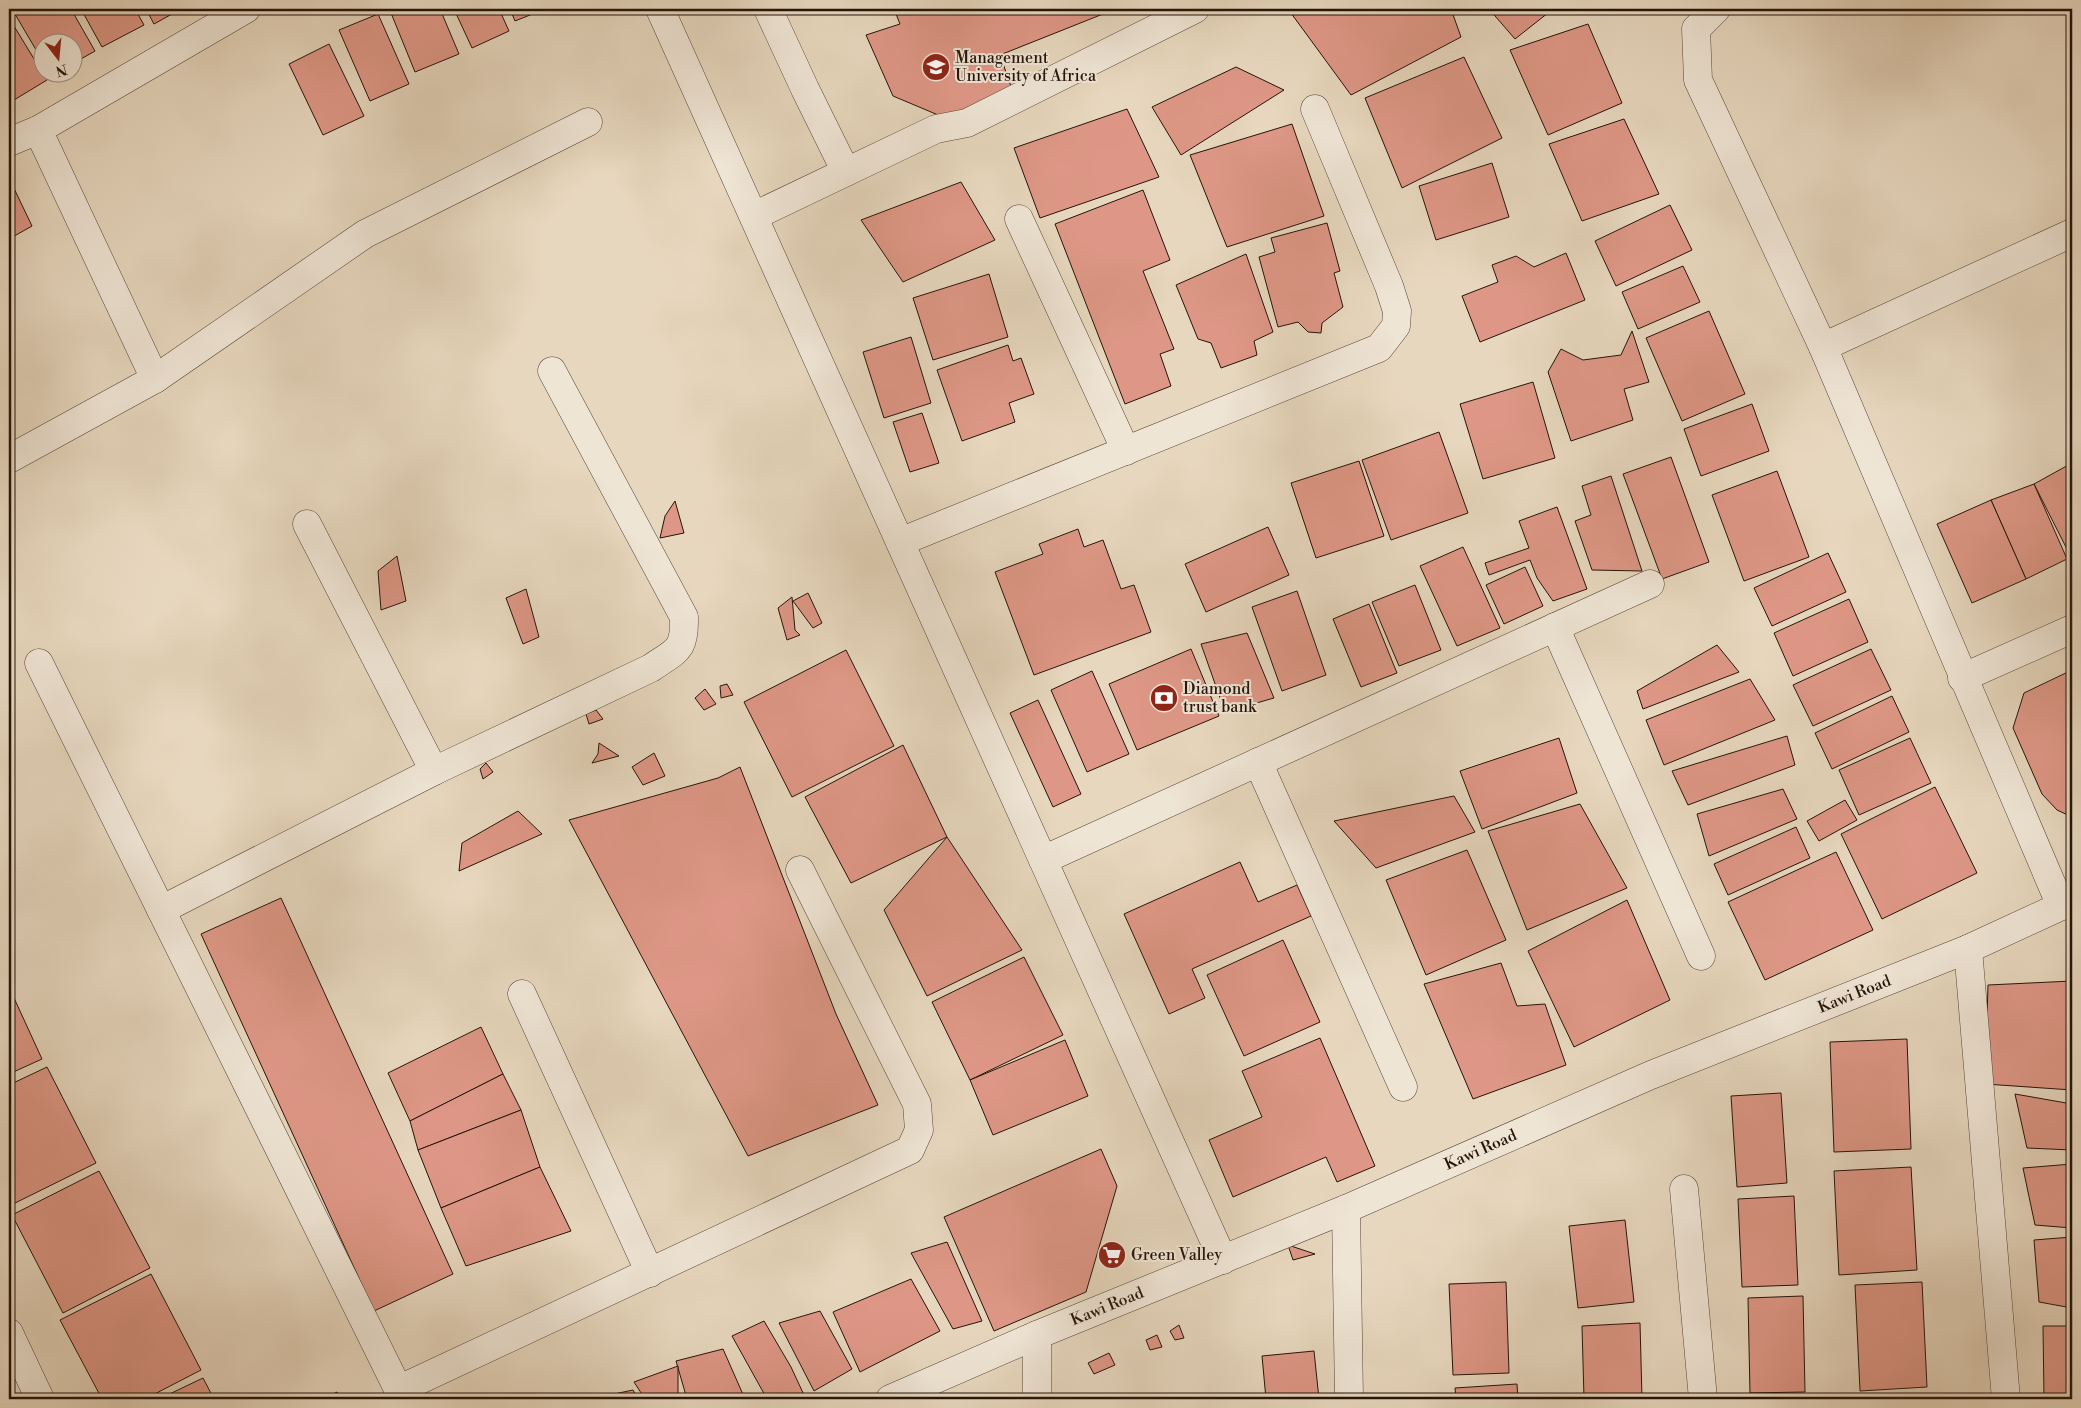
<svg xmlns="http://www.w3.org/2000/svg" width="2081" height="1408" viewBox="0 0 2081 1408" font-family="'Libre Bodoni',serif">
	<rect width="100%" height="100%" fill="#e7d7be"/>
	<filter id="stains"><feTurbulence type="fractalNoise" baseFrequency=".004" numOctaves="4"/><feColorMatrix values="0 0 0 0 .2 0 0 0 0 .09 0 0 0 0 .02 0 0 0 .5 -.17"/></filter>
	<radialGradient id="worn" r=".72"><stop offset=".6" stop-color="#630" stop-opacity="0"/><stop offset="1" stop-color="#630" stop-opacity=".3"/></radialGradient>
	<g fill="#de9786" stroke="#25140a">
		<path d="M12,9H71L95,51L72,64V42H42V60Z"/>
		<path d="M81,9H135L144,25L102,47Z"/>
		<path d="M146,9H181L154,24Z"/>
		<path d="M401,9H440L459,54L415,72L391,13Z"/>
		<path d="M454,9H499L509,31L472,48Z"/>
		<path d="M510,9H545L515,21Z"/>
		<path d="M894,9H1113V10L1000,55L1013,92L950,120L893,96L866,35L900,24Z"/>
		<path d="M1288,9H1451L1461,37L1351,95Z"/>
		<path d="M1489,9H1553L1515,39Z"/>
		<path d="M378,14L409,84L370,101L339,30Z"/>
		<path d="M9,18L47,80L9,103Z"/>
		<path d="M1588,24L1622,103L1548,135L1510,50Z"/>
		<path d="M329,44L364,116L323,135L289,64Z"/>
		<path d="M1464,57L1502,138L1402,188L1365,98Z"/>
		<path d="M1236,67L1284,90L1181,155L1152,107Z"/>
		<path d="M1127,109L1159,177L1040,218L1014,148Z"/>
		<path d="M1624,119L1659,194L1582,221L1549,144Z"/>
		<path d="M1292,124L1324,216L1227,247L1190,155Z"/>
		<path d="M1492,163L1509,217L1436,240L1419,186Z"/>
		<path d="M9,178L32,226L9,239Z"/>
		<path d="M961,182L995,240L903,282L861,220Z"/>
		<path d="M1143,190L1170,260L1143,271L1174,349L1160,354L1171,386L1125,404L1055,224Z"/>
		<path d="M1670,205L1692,250L1616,286L1595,241Z"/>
		<path d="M1327,223L1340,271L1334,273L1343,307L1322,323L1321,333L1308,332L1298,322L1278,327L1259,257L1275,252L1271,238Z"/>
		<path d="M1566,253L1585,300L1480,342L1462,296L1498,282L1492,265L1516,256L1534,267Z"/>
		<path d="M1246,254L1273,332L1254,341L1257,355L1221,368L1211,343L1198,339L1176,285Z"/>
		<path d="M1683,266L1700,302L1638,329L1622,292Z"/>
		<path d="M989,274L1008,337L933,360L913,298Z"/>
		<path d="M1709,311L1745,394L1682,421L1646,338Z"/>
		<path d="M1632,331L1649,382L1624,389L1633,420L1571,441L1548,372L1561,349L1583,360L1621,355Z"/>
		<path d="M911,337L931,403L884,418L863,352Z"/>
		<path d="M1008,345L1013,361L1021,358L1034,394L1009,403L1015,422L962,441L937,370Z"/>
		<path d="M1533,382L1555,458L1483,479L1460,404Z"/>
		<path d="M1752,404L1769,451L1701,476L1684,429Z"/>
		<path d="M922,413L939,463L910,472L893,422Z"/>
		<path d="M1439,432L1468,513L1391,540L1362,460Z"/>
		<path d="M1671,457L1709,562L1662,579L1623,474Z"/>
		<path d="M1359,461L1384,536L1316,558L1291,483Z"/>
		<path d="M2072,463V557H2071L2034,484Z"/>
		<path d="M1777,471L1809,557L1744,581L1712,495Z"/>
		<path d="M1611,476L1642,571L1592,570L1575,521L1591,515L1582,486Z"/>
		<path d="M2034,484L2067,559L2026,579L1991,500Z"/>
		<path d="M1991,500L2026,579L1972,603L1937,524Z"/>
		<path d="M675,501L684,533L660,538L665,516Z"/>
		<path d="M1557,507L1587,589L1553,601L1537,578L1530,560L1489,575L1485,563L1529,548L1519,521Z"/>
		<path d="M1268,527L1289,575L1206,612L1185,564Z"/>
		<path d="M1078,529L1084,547L1103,540L1121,589L1134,585L1151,632L1034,675L995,572L1043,554L1039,544Z"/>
		<path d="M1463,547L1500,628L1457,646L1420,566Z"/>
		<path d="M1828,553L1846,592L1772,626L1754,588Z"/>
		<path d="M397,556L406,601L381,610L378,571Z"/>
		<path d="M1525,567L1543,606L1504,624L1486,585Z"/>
		<path d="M1415,585L1441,650L1399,666L1372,602Z"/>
		<path d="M526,589L539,637L523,644L506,598Z"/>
		<path d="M1297,591L1326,675L1282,691L1252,607Z"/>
		<path d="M808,593L822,623L813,628L793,601Z"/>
		<path d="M792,597L795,630L800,635L787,640L778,608Z"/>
		<path d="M1849,599L1868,642L1793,676L1774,633Z"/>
		<path d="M1369,604L1397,673L1361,687L1333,619Z"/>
		<path d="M1247,633L1274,698L1225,712L1201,644Z"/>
		<path d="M1717,645L1739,672L1643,709L1637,691Z"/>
		<path d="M1191,649L1219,716L1137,750L1109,684Z"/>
		<path d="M1871,649L1891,690L1813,726L1793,685Z"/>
		<path d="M846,650L894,746L792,797L744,702Z"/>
		<path d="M2072,670V817L2057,810L2042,794L2013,728L2024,693Z"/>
		<path d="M1092,671L1129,754L1087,772L1051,690Z"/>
		<path d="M1750,679L1775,720L1664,765L1646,720Z"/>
		<path d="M727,684L733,695L721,698L720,686Z"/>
		<path d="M705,689L716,704L704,710L695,698Z"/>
		<path d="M1892,696L1909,732L1832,769L1815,733Z"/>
		<path d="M1038,700L1081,794L1053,807L1010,713Z"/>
		<path d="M596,710L603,719L589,724L586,714Z"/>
		<path d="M1787,736L1795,765L1688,805L1672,771Z"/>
		<path d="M1559,738L1577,793L1482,829L1460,771Z"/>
		<path d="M1910,738L1931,783L1859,815L1839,770Z"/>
		<path d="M599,743L619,756L592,763L598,754Z"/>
		<path d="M903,745L947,837L851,883L805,797Z"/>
		<path d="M654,753L665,776L643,785L632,767Z"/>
		<path d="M486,763L493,772L483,779L480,769Z"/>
		<path d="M740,767L836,1014L878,1105L748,1156L569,820L718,778Z"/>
		<path d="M1935,787L1977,873L1882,919L1841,834Z"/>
		<path d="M1783,789L1797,819L1709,856L1697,814Z"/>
		<path d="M1454,796L1475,832L1376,868L1334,821Z"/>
		<path d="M1845,800L1857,820L1819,841L1807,821Z"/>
		<path d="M1580,804L1627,888L1527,930L1488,831Z"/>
		<path d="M518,811L542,834L459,871L462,843Z"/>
		<path d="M1796,827L1810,858L1728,895L1714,864Z"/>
		<path d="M947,837L1022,950L927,996L884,910Z"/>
		<path d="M1467,850L1506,940L1426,975L1386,880Z"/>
		<path d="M1836,852L1873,930L1765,980L1728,902Z"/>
		<path d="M1240,862L1258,902L1297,885L1311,916L1192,969L1205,998L1169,1014L1124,914Z"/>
		<path d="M281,898L453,1274L374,1311L201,934Z"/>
		<path d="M1627,900L1670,1000L1574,1047L1528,951Z"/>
		<path d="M1283,940L1320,1022L1244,1056L1207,975Z"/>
		<path d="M1024,957L1063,1035L970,1080L932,1002Z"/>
		<path d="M1501,963L1517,1006L1545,1004L1566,1065L1473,1099L1424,984Z"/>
		<path d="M2072,981V1090L1985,1084L1988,985Z"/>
		<path d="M9,987L42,1059L9,1074Z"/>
		<path d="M481,1027L503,1074L410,1121L388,1073Z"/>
		<path d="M1320,1038L1375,1166L1337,1182L1326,1157L1233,1197L1209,1140L1262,1117L1242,1071Z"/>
		<path d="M1907,1039L1911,1149L1834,1152L1830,1042Z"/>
		<path d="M1065,1040L1088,1096L993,1135L970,1080Z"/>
		<path d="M47,1067L96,1163L9,1206V1085Z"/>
		<path d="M503,1074L521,1110L418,1150L410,1121Z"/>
		<path d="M1781,1093L1787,1183L1737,1187L1731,1096Z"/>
		<path d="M2015,1094L2072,1104V1150L2027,1148Z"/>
		<path d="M521,1110L540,1167L441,1208L418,1150Z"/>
		<path d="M1101,1149L1117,1186L1086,1292L994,1331L944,1217Z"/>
		<path d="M2072,1164V1228L2035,1225L2023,1168Z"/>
		<path d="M540,1167L571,1231L466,1266L441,1208Z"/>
		<path d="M1911,1167L1917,1270L1839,1275L1834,1171Z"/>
		<path d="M99,1171L150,1268L63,1313L12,1215Z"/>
		<path d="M1794,1196L1798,1285L1742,1287L1738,1199Z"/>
		<path d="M1625,1220L1634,1302L1578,1308L1569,1226Z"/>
		<path d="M2072,1237V1308L2039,1302L2034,1240Z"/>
		<path d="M947,1242L982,1321L953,1329L911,1253Z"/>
		<path d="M1288,1245L1315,1254L1293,1260Z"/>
		<path d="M151,1274L201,1370L145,1399H102L60,1320Z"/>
		<path d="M911,1279L940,1331L860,1372L833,1312Z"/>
		<path d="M1506,1282L1509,1373L1453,1375L1449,1284Z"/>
		<path d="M1922,1282L1927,1387L1860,1391L1855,1285Z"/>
		<path d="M1803,1296L1805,1392L1750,1393L1748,1298Z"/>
		<path d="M820,1311L852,1369L814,1391L779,1323Z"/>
		<path d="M764,1321L791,1367L804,1395L791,1399H767L732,1336Z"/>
		<path d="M1640,1323L1642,1399H1584L1582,1326Z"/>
		<path d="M1179,1325L1184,1338L1175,1340L1170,1331Z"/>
		<path d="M2043,1326H2072V1399H2044Z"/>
		<path d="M1157,1335L1162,1347L1150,1350L1146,1340Z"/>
		<path d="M723,1349L745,1399H687L676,1361Z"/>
		<path d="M1314,1351L1319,1399H1266L1262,1356Z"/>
		<path d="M1109,1353L1115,1365L1094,1374L1088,1363Z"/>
		<path d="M678,1366V1399H645L634,1382Z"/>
		<path d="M203,1378L214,1399H159Z"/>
		<path d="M1517,1384L1518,1399H1456L1455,1388Z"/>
		<path d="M633,1390L638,1399L595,1398Z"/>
		<path d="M337,1392L341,1399H323Z"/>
	</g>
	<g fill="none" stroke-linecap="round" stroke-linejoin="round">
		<defs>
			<g id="minor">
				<path d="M660,9L1223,1260"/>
				<path d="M768,9L805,89L846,172"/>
				<path d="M1716,9L1696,29L1698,80L1823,347L2061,906"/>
				<path d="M38,130L155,379"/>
				<path d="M9,142L38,130L246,9"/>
				<path d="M754,216L936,129L967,123L1195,9"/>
				<path d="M1019,219L1126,451"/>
				<path d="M1823,347L2072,233"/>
				<path d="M9,459L155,379L365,234L588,122"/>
				<path d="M307,524L434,771"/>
				<path d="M900,542L1379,348L1396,326L1397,311L1389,286L1315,109"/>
				<path d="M1555,627L1701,956"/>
				<path d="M39,663L403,1399"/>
				<path d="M1962,678L2072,629"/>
				<path d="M1258,762L1403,1087"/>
				<path d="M1043,860L1650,584"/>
				<path d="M161,910L434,771L651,668C677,650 685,651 684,617L552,371"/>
				<path d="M1968,949L2006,1399"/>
				<path d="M522,994L650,1273"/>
				<path d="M1684,1189L1703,1399"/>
				<path d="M1346,1209L1349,1399"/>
				<path d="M9,1333L40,1399"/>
				<path d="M1037,1335V1399"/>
				<path d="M398,1390L910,1150L919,1130L917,1104L800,870"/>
				<path id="s1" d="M890,1399L1037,1335L1346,1209L1651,1075L1968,949L2072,901"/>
			</g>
		</defs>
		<use href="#minor" stroke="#564537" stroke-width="29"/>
		<use href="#minor" stroke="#efe5d5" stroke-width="28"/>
	</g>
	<defs>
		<symbol id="university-disc" viewBox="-11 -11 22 22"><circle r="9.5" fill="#8f2418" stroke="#efe5d5"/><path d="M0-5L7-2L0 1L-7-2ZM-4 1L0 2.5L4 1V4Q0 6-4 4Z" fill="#fff"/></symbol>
		<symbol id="bank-disc" viewBox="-11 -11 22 22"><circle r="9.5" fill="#8f2418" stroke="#efe5d5"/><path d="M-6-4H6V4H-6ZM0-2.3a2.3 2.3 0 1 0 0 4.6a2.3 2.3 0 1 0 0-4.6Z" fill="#fff"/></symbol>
		<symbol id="supermarket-disc" viewBox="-11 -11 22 22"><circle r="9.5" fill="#8f2418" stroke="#efe5d5"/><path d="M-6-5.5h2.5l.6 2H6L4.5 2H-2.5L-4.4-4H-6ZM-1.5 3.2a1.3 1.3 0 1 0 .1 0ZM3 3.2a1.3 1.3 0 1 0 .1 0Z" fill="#fff"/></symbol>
	</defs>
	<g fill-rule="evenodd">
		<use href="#university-disc" x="920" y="51" width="32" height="32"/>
		<use href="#bank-disc" x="1148" y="682" width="32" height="32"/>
		<use href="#supermarket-disc" x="1096" y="1239" width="32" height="32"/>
	</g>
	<g text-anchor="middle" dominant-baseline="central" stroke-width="4" stroke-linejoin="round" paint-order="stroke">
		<g font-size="16" fill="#25140a" stroke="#efe5d5" text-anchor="start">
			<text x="955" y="58">Management<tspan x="955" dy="18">University of Africa</tspan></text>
			<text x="1183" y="689">Diamond<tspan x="1183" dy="18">trust bank</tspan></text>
			<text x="1131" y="1255">Green Valley</text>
		</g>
		<g font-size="16" fill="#25140a" stroke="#efe5d5">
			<text stroke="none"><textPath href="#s1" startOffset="1046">Kawi Road</textPath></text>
			<text stroke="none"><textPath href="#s1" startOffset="641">Kawi Road</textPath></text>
			<text stroke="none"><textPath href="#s1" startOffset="236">Kawi Road</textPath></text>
		</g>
	</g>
	<rect width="2081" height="1408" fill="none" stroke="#e7d7be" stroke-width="30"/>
	<rect x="10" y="10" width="2061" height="1388" fill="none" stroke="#25140a" stroke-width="2.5"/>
	<rect x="15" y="15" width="2051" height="1378" fill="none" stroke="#25140a"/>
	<g transform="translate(58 58) rotate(164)"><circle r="24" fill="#efe5d5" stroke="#9e9184"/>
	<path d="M0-4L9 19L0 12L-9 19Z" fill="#8f2418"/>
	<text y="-8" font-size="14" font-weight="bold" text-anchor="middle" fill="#25140a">N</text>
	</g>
	<rect width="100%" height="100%" filter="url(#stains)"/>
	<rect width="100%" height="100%" fill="url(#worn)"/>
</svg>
